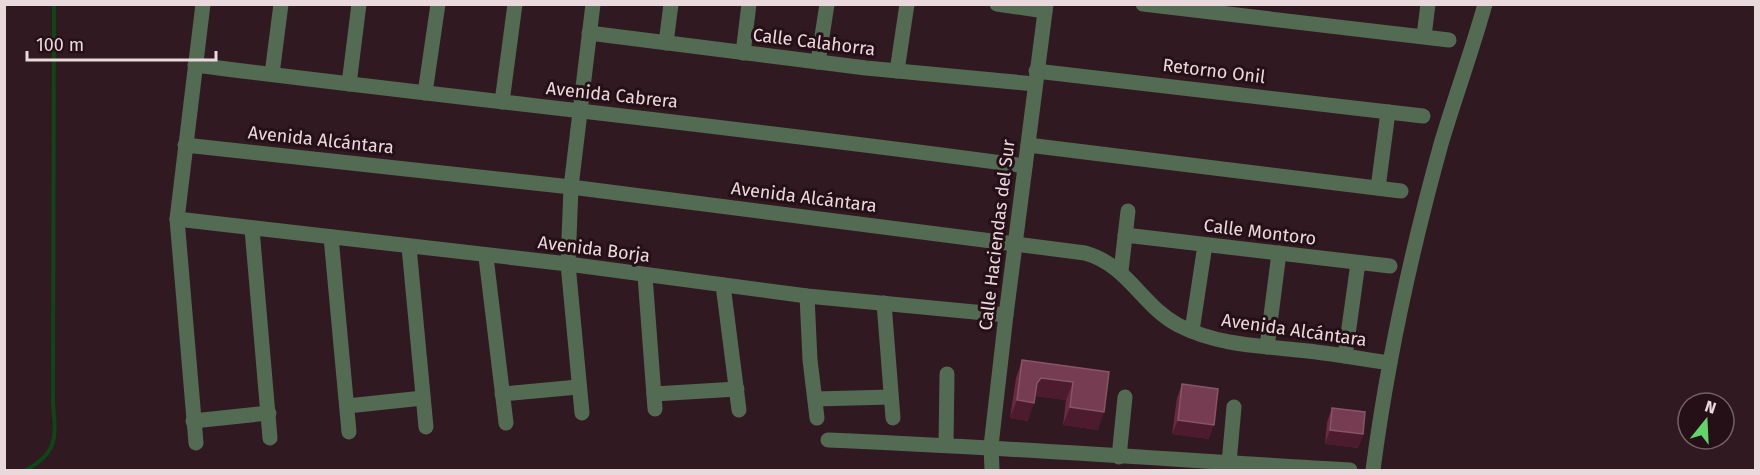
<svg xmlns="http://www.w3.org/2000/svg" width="1760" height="475" viewBox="0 0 1760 475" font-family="'Fira Sans',sans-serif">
	<rect width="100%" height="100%" fill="#301920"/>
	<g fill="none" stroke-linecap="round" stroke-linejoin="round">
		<path stroke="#0c4715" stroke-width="4" d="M26,470C58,453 56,437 53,404L54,4"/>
		<g stroke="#536a53" stroke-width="15">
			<path d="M997,4L1045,11"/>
			<path d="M1143,4L1449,40"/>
			<path d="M589,33L866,68L1035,84"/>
			<path d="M1424,36L1428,4"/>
			<path d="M666,43L671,4"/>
			<path d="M743,53L749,4"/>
			<path d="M818,62L827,4"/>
			<path d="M195,65C472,100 749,128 1025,166"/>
			<path d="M897,71L907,4"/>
			<path d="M1036,71L1423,116"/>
			<path d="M272,74L281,4"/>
			<path d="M349,84L359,4"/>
			<path d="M425,93L438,4"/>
			<path d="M502,102L515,4"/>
			<path d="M185,145L571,187L1085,253C1128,265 1141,305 1178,325C1218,346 1264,346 1308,351C1335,354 1362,359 1390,363"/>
			<path d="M1028,145L1401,191"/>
			<path d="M1378,188L1388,112"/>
			<path d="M177,219L568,264L807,296L1006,315"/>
			<path d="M252,229L270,438"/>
			<path d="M1125,235L1390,266"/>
			<path d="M331,237L349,432"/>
			<path d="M409,247L426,427"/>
			<path d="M486,257L506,423"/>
			<path d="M1121,271L1128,211"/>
			<path d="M645,276L655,409"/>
			<path d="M723,285L739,410"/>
			<path d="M807,296L810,360L817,418"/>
			<path d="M884,303L893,418"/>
			<path d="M1192,331L1205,245"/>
			<path d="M1267,347L1279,253"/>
			<path d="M1345,356L1358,263"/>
			<path d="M502,394L578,387"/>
			<path d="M654,394L737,389"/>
			<path d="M815,399L891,397"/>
			<path d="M347,406L423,398"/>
			<path d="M582,413L568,264L571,187L593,4"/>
			<path d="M193,421L269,413"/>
			<path d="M828,440C1002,447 1176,460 1350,470"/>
			<path d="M196,443L177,219L203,4"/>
			<path d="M946,445L947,374"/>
			<path d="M1119,457L1125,397"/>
			<path d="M1229,463L1234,407"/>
			<path d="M992,470L991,446L1006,315L1046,4"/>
			<path d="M1373,470C1387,362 1412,249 1441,144C1455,97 1472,51 1485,4"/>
		</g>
	</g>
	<g fill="#692941">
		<path d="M1022,360L1109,372L1098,430L1063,425L1066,400L1035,396L1028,421L1010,418L1016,378Z"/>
		<path d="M1182,384L1209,439L1172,434L1177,398Z"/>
		<path d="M1332,408L1363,434L1358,448L1325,444L1327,422Z"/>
	</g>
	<g fill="#4c1b2d">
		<path d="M1041,378L1073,382L1066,400L1035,396L1037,383Z"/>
		<path d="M1017,400L1034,403L1028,421L1010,418Z"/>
		<path d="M1070,407L1104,412L1098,430L1063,425Z"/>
		<path d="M1178,420L1214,425L1209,439L1172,434Z"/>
		<path d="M1330,430L1363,434L1358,448L1325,444Z"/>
	</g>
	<g fill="#763c51" stroke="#885467" stroke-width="1.5">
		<path d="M1022,360L1109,372L1104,412L1070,407L1073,382L1041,378L1037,383L1034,403L1017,400Z"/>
		<path d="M1182,384L1218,389L1214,425L1178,420Z"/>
		<path d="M1332,408L1365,412L1363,434L1330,430Z"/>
	</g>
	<g text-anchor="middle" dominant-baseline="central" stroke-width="6" stroke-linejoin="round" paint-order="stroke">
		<g font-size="18" fill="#e9d8dc" stroke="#261017">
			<text transform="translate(814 42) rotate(7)">Calle Calahorra</text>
			<text transform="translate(1214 71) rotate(7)">Retorno Onil</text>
			<text transform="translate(612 95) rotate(6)">Avenida Cabrera</text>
			<text transform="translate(321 140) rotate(6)">Avenida Alcántara</text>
			<text transform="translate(804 197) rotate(7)">Avenida Alcántara</text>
			<text transform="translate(1260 232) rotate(7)">Calle Montoro</text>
			<text transform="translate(997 235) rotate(-83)">Calle Haciendas del Sur</text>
			<text transform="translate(594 249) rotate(7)">Avenida Borja</text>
			<text transform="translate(1294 330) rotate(8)">Avenida Alcántara</text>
		</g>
	</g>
	<rect width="1760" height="475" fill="none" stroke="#e9d8dc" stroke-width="12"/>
	<g transform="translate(1706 421) rotate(18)"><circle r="28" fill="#261017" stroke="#746066" stroke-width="1.5"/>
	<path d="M0-4.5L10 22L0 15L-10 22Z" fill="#61d46a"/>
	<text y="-9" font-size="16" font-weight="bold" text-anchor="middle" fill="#e9d8dc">N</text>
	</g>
	<path d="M27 51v9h189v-9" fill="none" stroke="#e9d8dc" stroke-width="3"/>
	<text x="36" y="51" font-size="18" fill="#e9d8dc" stroke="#261017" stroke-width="4.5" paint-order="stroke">100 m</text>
</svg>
